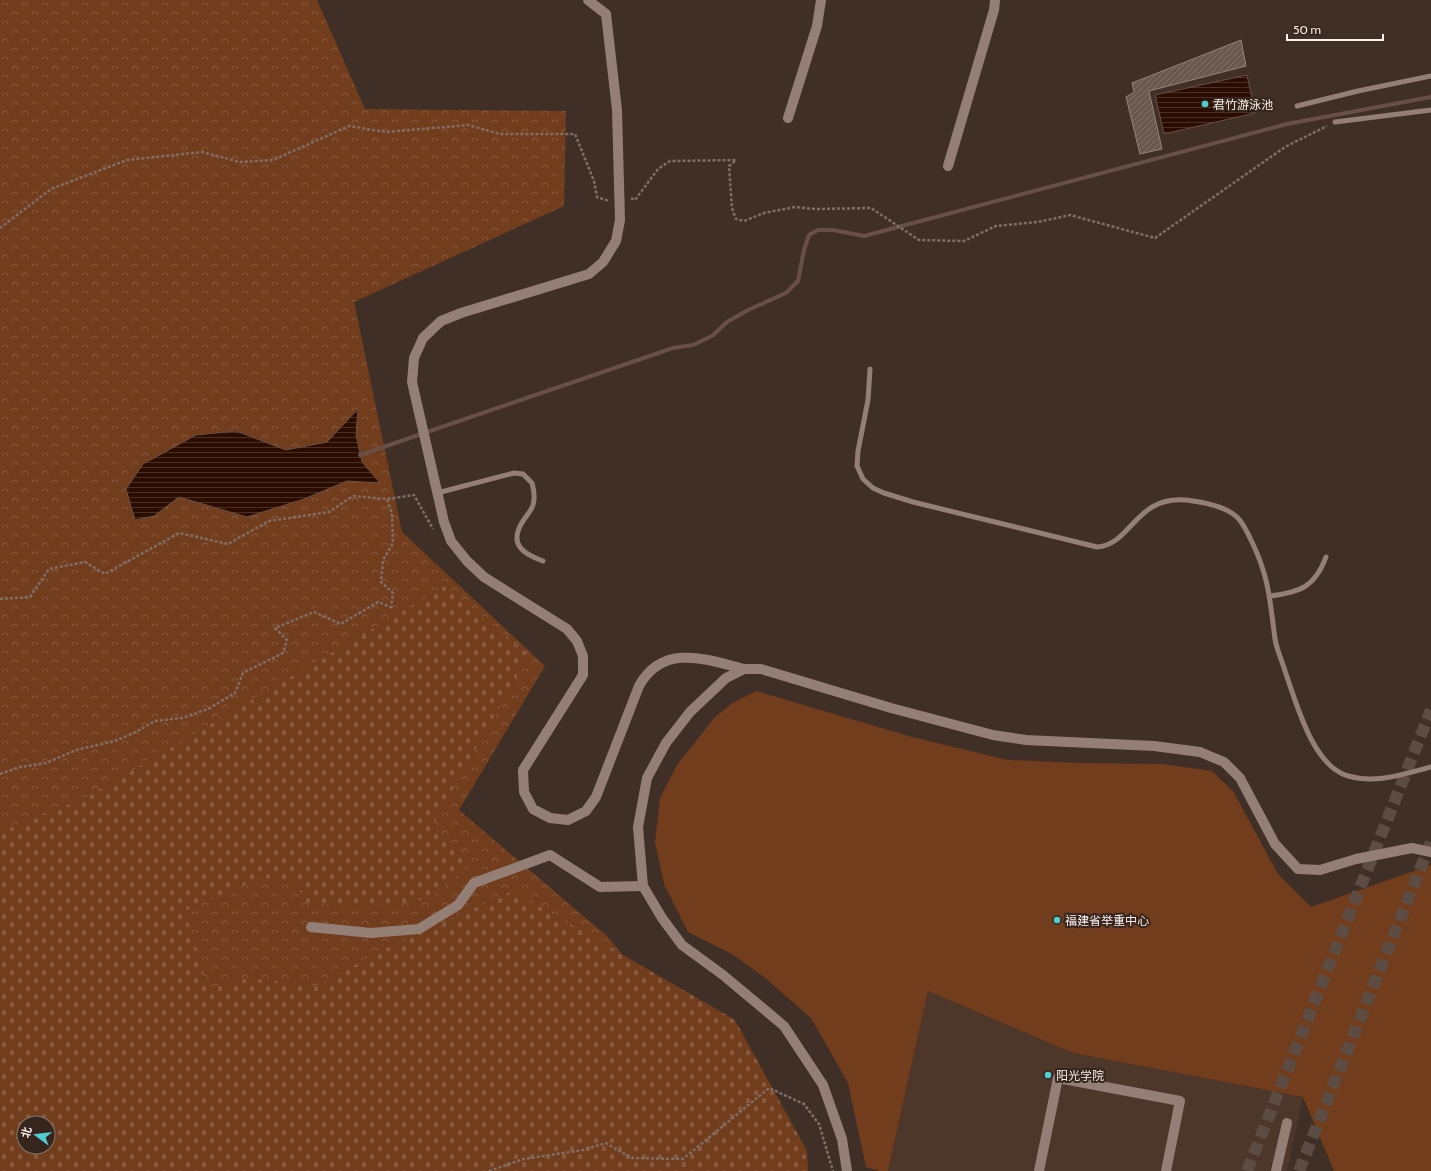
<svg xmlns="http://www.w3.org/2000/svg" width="1431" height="1171" viewBox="0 0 1431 1171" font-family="Cabin,'Noto Sans SC',sans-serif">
	<defs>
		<pattern id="forest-crowns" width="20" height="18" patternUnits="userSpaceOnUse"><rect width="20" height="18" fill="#723d1d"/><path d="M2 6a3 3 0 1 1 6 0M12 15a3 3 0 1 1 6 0" fill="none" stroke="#87593e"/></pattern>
		<pattern id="cemetery-stones" width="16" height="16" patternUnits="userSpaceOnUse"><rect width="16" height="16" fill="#723d1d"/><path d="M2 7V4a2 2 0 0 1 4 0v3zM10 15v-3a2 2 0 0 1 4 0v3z" fill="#87593e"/></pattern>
		<pattern id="water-rules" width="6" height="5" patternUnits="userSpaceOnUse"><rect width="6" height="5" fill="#2a0c00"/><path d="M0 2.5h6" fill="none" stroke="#4a3025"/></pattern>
		<pattern id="building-hatch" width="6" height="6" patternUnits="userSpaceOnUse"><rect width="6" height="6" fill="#6a584e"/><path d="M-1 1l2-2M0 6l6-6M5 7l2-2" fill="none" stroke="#807068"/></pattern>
	</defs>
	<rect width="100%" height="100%" fill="#402f26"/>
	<path fill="#4d362a" d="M928,991L1073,1053L1303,1097L1287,1171H888Z"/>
	<path fill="url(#forest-crowns)" fill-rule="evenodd" d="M0,0H317L365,109L566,111L564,206L354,302L402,532L545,666L459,810L608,937L793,1171H0ZM24,1123H48V1147H24Z"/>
	<path fill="url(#cemetery-stones)" fill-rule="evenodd" d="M445,586L529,655L431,828L471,862L431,898L378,907L307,903L293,880L259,878L185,911L208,988L248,978L318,986L378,952L513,891L735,1020L807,1151L808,1171H0V832L87,797ZM24,1123H48V1147H24Z"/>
	<path fill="#723d1d" d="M756,691L912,737L1008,760L1080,763L1162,764L1212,771L1233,791L1278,874L1311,907L1431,865V1171H1334L1303,1097L1073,1053L928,991L888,1171H880L866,1167L848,1083L811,1018L764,977L732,954L688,932L664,884L655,842L660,798L677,765L715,717L731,704Z"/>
	<g fill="url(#water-rules)" stroke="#695046">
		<path d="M1247,75L1255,113L1164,134L1155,95Z"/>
		<path d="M358,409L356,435L362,462L380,483L347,481L304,499L247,517L179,497L154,516L135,520L126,489L143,464L196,435L236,431L286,450L327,442Z"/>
	</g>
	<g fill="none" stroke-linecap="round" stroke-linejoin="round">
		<path stroke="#695046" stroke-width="4" d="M360,455L673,348L693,345L712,336L727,322L748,310L786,293L798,281L804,250L809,235L818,230H833L864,236L1287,124L1431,97"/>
	</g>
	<path fill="url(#building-hatch)" stroke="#968177" d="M1241,40L1246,66L1149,91L1162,149L1140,154L1126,97L1134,92L1132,83Z"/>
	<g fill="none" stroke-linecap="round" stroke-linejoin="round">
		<g stroke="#5c4c43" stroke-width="12" stroke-dasharray="12 6" stroke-linecap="butt">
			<path d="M1247,1171L1431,710"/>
			<path d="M1299,1171L1431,842"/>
		</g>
		<g stroke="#7e6f67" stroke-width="2.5" stroke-dasharray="3 2" stroke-linecap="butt">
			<path d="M631,198L635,200L658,169L670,161L736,160L729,166L732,208L736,219L744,221L764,213L795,207L816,209L871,208L919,240L964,241L996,226L1038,222L1070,215L1155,238L1285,147L1327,126"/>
			<path d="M0,228L51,189L127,160L202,152L240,162L273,160L349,126L386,132L468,125L500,134H575L594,181L597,197L609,201"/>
			<path d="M0,599L30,597L49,569L85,562L105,574L179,533L228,544L269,521L329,512L353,496L387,499L414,495L433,529"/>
			<path d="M0,774L20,767L46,763L76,750L115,741L136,732L155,721L182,718L208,709L235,693L243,673L283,653L287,640L275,628L314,612L341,624L378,602L391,607L393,593L381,582L383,560L393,543L392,514L387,499"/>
			<path d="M489,1171L524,1159L583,1150L606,1143L631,1158L683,1159L769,1088L804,1104L819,1124L833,1171"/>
		</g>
		<g stroke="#937f75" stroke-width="5">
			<path d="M1297,106L1358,91L1431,76"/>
			<path d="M1335,122L1431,110"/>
			<path d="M870,369L868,400L858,451L857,466L863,479L873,488L884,493L913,502L1097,547C1131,545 1136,495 1186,500C1203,502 1225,506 1237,517C1244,524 1247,532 1251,540C1269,576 1270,601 1275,639C1277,651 1283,663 1286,674C1297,705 1313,766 1348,776C1376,784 1404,774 1431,767"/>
			<path d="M437,493L514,473L523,474L532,483C534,490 535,498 533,505C531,511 527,515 523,521C508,544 523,554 543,561"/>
			<path d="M1270,596C1300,592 1315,587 1326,557"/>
		</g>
		<g stroke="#937f75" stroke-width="10">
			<path d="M588,0L606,14L617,110L620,220L616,241L603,262L589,274L461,313L441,321L423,338L414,358L412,382L444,522L451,541L467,561L484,577L567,629L577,641L583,656V675L523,770L524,792L533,809L550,818L568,820L586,811L596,797L639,686C663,643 705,659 744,669"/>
			<path d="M788,118L817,26L821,0"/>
			<path d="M948,166L994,10L995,0"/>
			<path d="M311,927L371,933L419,929L458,905L474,883L550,855L600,887L643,886"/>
			<path d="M847,1171L842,1139L823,1085L784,1026L723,975L682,945L662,918L643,886L638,827L647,778L666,743L690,712L726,678L744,669H761L891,708L993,735L1026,740L1154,746L1200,752L1224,762L1240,778L1275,844L1298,869L1320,870L1356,859L1412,848L1431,852"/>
			<path d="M1039,1171L1058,1078L1180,1101L1166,1171"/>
			<path d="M1276,1171L1287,1123"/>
		</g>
	</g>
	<g fill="#51ccd1" stroke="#35251c" stroke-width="1.5">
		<circle cx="1205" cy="104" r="4"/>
		<circle cx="1057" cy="920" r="4"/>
		<circle cx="1048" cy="1075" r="4"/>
	</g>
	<g text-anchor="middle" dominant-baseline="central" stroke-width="4" stroke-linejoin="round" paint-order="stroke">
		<g font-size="12" fill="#fbf0ea" stroke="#35251c" text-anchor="start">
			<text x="1213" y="104">君竹游泳池</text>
			<text x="1065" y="920">福建省举重中心</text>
			<text x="1056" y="1075">阳光学院</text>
		</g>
	</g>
	<g transform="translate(36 1135) rotate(285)"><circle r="19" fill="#35251c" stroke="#84766e"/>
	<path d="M0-3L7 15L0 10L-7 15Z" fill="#51ccd1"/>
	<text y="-6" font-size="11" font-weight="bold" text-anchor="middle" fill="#fbf0ea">北</text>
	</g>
	<path d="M1287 34v6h96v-6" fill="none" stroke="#fbf0ea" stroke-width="2"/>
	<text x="1293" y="34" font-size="12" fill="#fbf0ea" stroke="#35251c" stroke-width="3" paint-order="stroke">50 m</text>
</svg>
